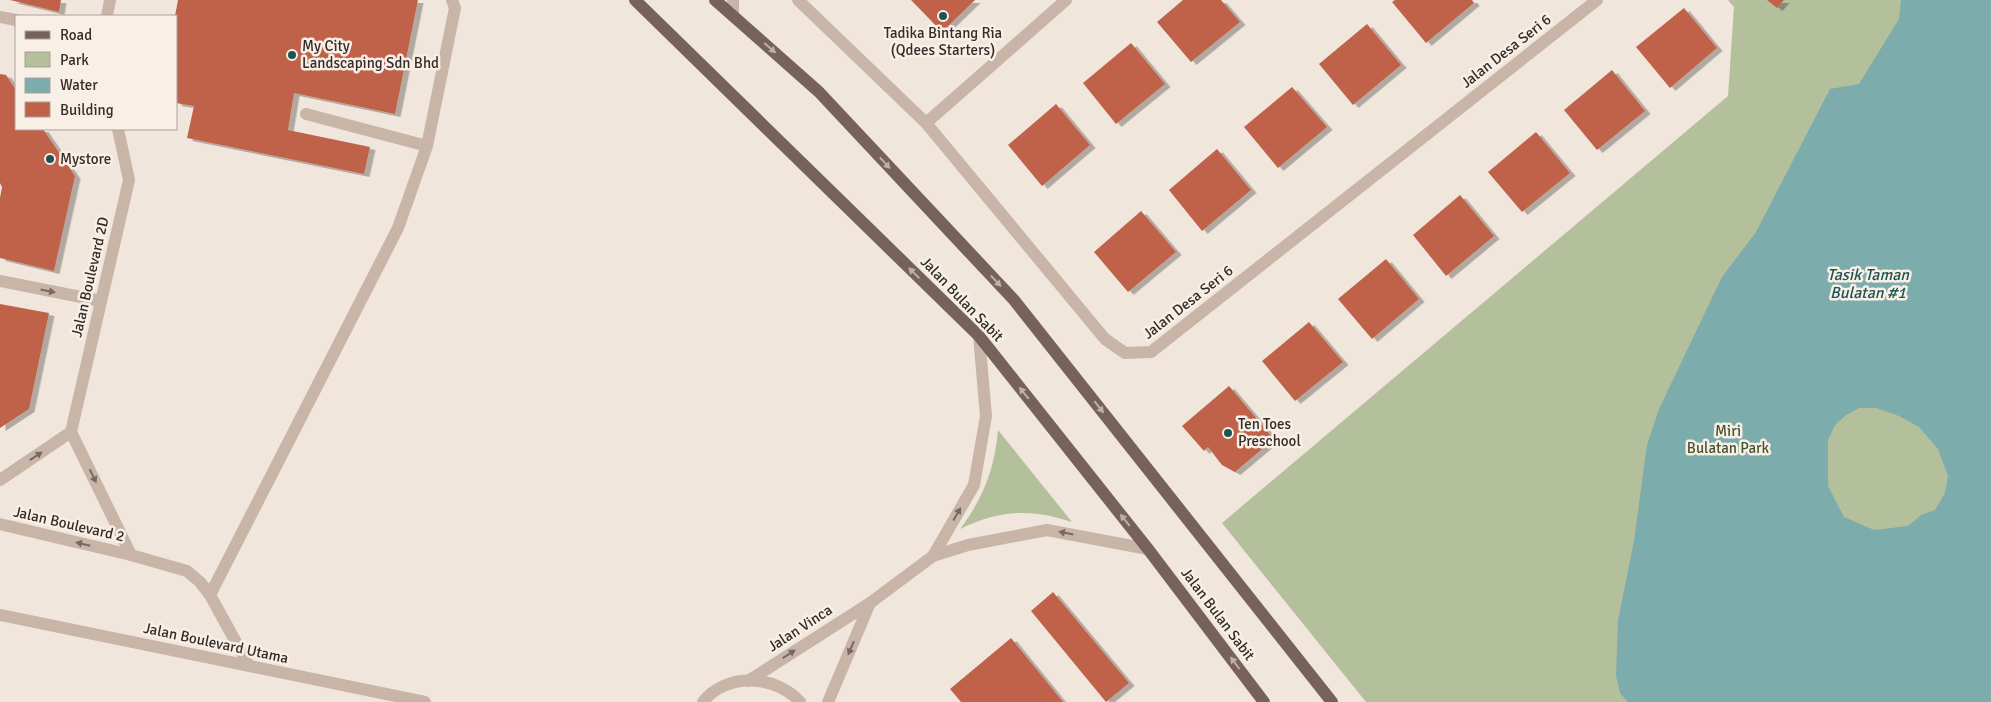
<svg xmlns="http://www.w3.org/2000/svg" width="1991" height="702" viewBox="0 0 1991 702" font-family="Signika,sans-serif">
	<defs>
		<filter id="shadow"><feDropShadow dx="5.5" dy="3" stdDeviation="0" flood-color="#0004"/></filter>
	</defs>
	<rect width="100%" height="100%" fill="#f0e6db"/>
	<g fill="#b4bf9c">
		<path d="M1728,0H1991V702H1366L1222,523L1728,96L1734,7Z"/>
		<path d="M998,430L1072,522C1030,508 999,510 960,529C983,499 995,468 998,430Z"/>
	</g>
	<path fill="#7cacac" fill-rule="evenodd" d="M1901,0H1991V702H1628L1620,693L1616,676L1618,620L1634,541L1647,445L1659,409L1722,277L1756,232L1830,89L1859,84L1899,19ZM1859,408H1876L1899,416L1919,427L1938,449L1948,476L1945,493L1935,510L1921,515L1908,526L1874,530L1844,517L1828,486V440L1835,425L1846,415Z"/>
	<g fill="#c0624a" filter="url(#shadow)">
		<path d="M10,0H61L59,12Z"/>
		<path d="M178,0H418L395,114L294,93L288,130L370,147L364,174L187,138L194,106L176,103L175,16Z"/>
		<path d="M911,0H975L942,32Z"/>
		<path d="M1183,0H1221L1240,22L1191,62L1157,22Z"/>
		<path d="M1395,0H1472L1474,3L1426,43L1392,2Z"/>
		<path d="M1767,0H1784L1777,8Z"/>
		<path d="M1684,8L1717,48L1670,88L1636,47Z"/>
		<path d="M1367,24L1401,65L1353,105L1319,64Z"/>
		<path d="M1131,43L1165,84L1116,124L1083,83Z"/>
		<path d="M1612,70L1645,111L1597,150L1564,110Z"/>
		<path d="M0,74L6,75L16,90V129H43L75,176L54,271L0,258V198L2,187L0,183Z"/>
		<path d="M1292,87L1327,127L1278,168L1244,127Z"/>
		<path d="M1056,104L1090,145L1042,186L1008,145Z"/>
		<path d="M1536,132L1570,173L1522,212L1488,172Z"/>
		<path d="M1217,149L1251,190L1202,231L1169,190Z"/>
		<path d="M1460,195L1494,236L1446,276L1413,235Z"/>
		<path d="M1141,211L1176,252L1128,292L1094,252Z"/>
		<path d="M1386,259L1419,299L1372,339L1338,299Z"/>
		<path d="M0,304L49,313L29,409L0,428Z"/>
		<path d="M1309,322L1343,362L1295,401L1262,361Z"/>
		<path d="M1229,386L1274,439L1235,472L1222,465L1208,447L1204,451L1182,426Z"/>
		<path d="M1053,592L1129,683L1106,702L1031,611Z"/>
		<path d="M1011,638L1063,702H961L950,689Z"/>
	</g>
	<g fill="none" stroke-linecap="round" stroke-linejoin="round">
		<g stroke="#c8b5a8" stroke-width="12">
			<path d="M733,0V16"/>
			<path d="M798,0L926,123L1105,339L1125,353L1151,352L1597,0"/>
			<path d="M107,16L110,0"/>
			<path d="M0,17L16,20"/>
			<path d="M306,114L427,146"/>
			<path d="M926,123L1066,0"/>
			<path d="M118,129L129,180L71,432L131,555"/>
			<path d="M0,281L101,301"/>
			<path d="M0,480L71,432"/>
			<path d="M0,524L131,555L187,571L200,582L210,595L249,666"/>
			<path d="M933,556L974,485L986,416L979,336"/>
			<path d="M210,595L398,228L427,146L455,8L452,0"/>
			<path d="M0,615L425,702"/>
			<path d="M748,681L870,603L933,556L968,545L1047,530L1148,549"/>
			<path d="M703,702C726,672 777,675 800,702"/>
			<path d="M828,702L870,603"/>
		</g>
		<g stroke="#766259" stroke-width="12">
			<path d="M635,0L979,336L1148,549L1264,702"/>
			<path d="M715,0L819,92L1014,300L1332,702"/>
		</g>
	</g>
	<defs><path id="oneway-solid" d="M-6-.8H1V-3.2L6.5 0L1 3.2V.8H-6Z" transform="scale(1.25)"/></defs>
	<g fill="#beb0a7">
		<use href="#oneway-solid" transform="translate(770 48) rotate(41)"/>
		<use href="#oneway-solid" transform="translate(885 163) rotate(47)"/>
		<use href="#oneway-solid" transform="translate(914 273) rotate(-136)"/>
		<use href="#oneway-solid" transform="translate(996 281) rotate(47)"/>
		<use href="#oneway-solid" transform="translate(1024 393) rotate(-129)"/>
		<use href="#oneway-solid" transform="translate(1099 407) rotate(52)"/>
		<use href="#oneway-solid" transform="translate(1125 520) rotate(-129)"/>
		<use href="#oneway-solid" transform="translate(1235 663) rotate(-127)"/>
	</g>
	<g fill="#776962">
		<use href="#oneway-solid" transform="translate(48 291) rotate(11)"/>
		<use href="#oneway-solid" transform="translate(36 456) rotate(-34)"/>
		<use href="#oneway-solid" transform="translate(93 476) rotate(64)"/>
		<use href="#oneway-solid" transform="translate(957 514) rotate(-60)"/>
		<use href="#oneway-solid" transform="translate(1066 533) rotate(-169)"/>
		<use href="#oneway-solid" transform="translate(83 544) rotate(-167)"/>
		<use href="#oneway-solid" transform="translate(851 648) rotate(113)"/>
		<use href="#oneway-solid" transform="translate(789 654) rotate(-33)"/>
	</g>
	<g fill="#1f5354" stroke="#f8f0e7" stroke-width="2">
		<circle cx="943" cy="16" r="5"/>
		<circle cx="292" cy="55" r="5"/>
		<circle cx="50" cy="159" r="5"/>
		<circle cx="1228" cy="433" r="5"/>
	</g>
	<g text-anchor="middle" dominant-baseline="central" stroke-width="5" stroke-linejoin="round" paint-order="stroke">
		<g font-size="15" fill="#352b28" stroke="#f8f0e7" text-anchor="start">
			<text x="943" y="33" text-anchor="middle">Tadika Bintang Ria<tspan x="943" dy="17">(Qdees Starters)</tspan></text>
			<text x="302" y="46">My City<tspan x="302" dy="17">Landscaping Sdn Bhd</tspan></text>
			<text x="60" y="159">Mystore</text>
			<text x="1238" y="424">Ten Toes<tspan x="1238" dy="17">Preschool</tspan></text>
		</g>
		<g font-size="15" fill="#352b28" stroke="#f8f0e7">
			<text transform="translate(1506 51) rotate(-38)">Jalan Desa Seri 6</text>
			<text transform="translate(90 277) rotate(-77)">Jalan Boulevard 2D</text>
			<text transform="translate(962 299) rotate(46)">Jalan Bulan Sabit</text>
			<text transform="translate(1188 302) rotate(-38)">Jalan Desa Seri 6</text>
			<text transform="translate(69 524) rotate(13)">Jalan Boulevard 2</text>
			<text transform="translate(1218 614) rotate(53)">Jalan Bulan Sabit</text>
			<text transform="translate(800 628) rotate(-33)">Jalan Vinca</text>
			<text transform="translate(216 643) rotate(12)">Jalan Boulevard Utama</text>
		</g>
		<g font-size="15" fill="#46522d" stroke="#f8f0e7">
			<text x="1728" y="431">Miri<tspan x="1728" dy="17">Bulatan Park</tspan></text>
		</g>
		<g font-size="16" font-style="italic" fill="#1f5354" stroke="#f8f0e7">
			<text x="1868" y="275">Tasik Taman<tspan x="1868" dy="18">Bulatan #1</tspan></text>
		</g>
	</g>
	<rect x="15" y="15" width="162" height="115" fill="#f8f0e7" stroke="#aaa19b"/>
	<rect x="25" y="31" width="25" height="8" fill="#766259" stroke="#aaa19b"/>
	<text x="60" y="40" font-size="15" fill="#352b28">Road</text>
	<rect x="25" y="52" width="25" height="15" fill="#b4bf9c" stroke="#aaa19b"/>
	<text x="60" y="65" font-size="15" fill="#352b28">Park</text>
	<rect x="25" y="78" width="25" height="15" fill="#7cacac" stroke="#aaa19b"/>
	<text x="60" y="90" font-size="15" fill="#352b28">Water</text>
	<rect x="25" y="102" width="25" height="15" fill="#c0624a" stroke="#aaa19b"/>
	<text x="60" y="115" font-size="15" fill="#352b28">Building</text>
</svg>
